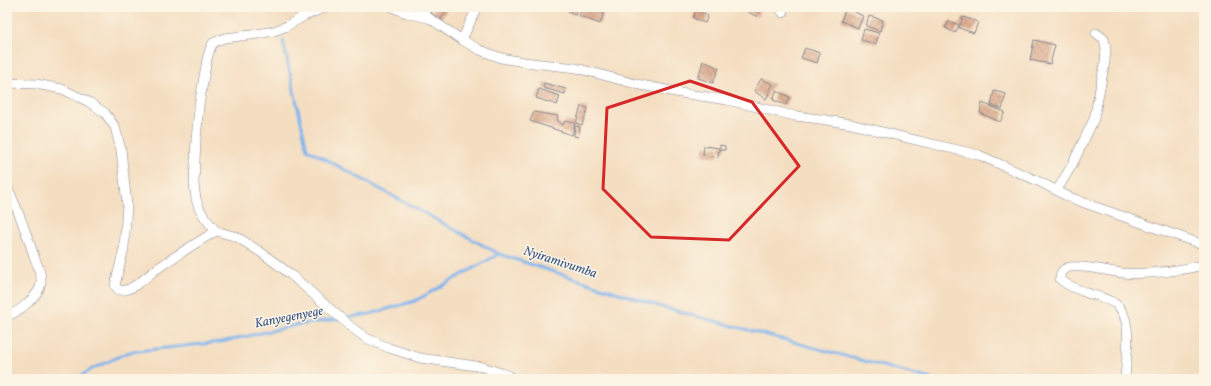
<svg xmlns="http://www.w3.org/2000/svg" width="1211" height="386" viewBox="0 0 1211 386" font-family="Vollkorn,serif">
	<defs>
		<pattern id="building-cross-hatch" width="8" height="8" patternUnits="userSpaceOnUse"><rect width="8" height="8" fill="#daa486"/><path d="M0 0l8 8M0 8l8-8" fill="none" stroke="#b08671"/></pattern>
	</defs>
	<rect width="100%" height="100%" fill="#fcf5e5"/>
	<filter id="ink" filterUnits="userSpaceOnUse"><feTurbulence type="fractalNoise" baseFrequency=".025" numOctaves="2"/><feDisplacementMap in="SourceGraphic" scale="8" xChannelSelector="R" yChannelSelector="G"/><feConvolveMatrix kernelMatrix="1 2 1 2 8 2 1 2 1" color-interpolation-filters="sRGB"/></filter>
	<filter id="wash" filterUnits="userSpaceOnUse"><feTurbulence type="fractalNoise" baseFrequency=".012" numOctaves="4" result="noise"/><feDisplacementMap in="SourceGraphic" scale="16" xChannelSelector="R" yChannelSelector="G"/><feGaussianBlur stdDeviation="0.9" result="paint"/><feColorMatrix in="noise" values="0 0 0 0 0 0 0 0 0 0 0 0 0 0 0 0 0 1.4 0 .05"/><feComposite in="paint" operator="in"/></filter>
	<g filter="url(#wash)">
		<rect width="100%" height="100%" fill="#f4dec1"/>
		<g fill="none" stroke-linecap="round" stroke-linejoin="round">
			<g stroke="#7fb4ed" stroke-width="3">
				<path d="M267,7L271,13"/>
				<path d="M283,41L307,149L499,254L662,307L931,379"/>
				<path d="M344,318L370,314L415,301L499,254"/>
				<path d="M76,379L94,368L129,352L221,342L297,325L338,319"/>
			</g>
		</g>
		<g id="blocks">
			<g fill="url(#building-cross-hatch)">
				<path d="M436,7H441L446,11L440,20L431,13Z"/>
				<path d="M570,7H580L575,15L568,11Z"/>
				<path d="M583,7H598L605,10L600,24L579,16Z"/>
				<path d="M742,7H762L757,17L741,8Z"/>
				<path d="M971,7H984V11L971,9Z"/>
				<path d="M846,8L863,16L858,28L841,21Z"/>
				<path d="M696,10L708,15L705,23L693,18Z"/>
				<path d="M869,16L883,20L880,31L866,26Z"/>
				<path d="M963,17L978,22L974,33L959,28Z"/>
				<path d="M949,21L959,25L955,33L945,28Z"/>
				<path d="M864,29L879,33L876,44L861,40Z"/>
				<path d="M1034,40L1055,45L1050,64L1030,60Z"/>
				<path d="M805,48L820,53L817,63L801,58Z"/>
				<path d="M703,61L719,68L713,83L698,78Z"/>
				<path d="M761,79L773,84L766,99L754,91Z"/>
				<path d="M544,83L566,89L565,94L543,88Z"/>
				<path d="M539,89L560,96L557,105L536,98Z"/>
				<path d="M776,91L790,97L786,105L773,100Z"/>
				<path d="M994,91L1006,94L1002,109L991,105Z"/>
				<path d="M982,103L1005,112L1000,122L980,113Z"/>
				<path d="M581,106L588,108L582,125L576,123Z"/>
				<path d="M534,112L558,116L557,120L563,125L565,121L575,123L572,135L530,121Z"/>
				<path d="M575,126L580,127L578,137L574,136Z"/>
				<path d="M720,145L725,146V150H720Z"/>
				<path d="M704,146L719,148L718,157L703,155Z"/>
			</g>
		</g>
	</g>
	<g filter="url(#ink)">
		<use href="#blocks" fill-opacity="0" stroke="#888690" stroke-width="1"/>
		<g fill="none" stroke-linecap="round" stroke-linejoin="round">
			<defs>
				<g id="minor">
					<path d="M326,7L304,16L287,26L274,31L251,35L224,38L213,43L210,49L207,59L199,106L196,140L194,184L196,199L199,208L205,218L216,231L237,237L262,253L290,274L351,327L366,338L389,348L420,358L483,367L510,376L515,379"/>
					<path d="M392,7L407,13L428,18"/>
					<path d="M417,7L429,18L462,40L480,50L501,58L524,62L576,68L636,84L681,93L727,100L795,116L820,119L851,124L903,137L979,155L1040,182L1069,197L1090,205L1116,214L1204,245"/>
					<path d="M779,7L783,13"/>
					<path d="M462,40L477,7"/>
					<path d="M7,83L36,84L62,89L89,102L105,113L115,127L121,150L127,205L124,248L115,285C117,290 120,291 125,290C134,289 150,274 158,268C177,255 196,243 216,231"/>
					<path d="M7,186C18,210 27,234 35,259C38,266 42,275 41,283C40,295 18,313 7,316"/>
					<path d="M1057,190L1072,165L1094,119L1105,62L1106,48L1104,39L1096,33"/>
					<path d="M1125,379C1126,358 1135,316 1114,303C1107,299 1098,296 1090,294C1080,290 1068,287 1060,279C1060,271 1063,269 1070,267C1088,265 1105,271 1122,273C1149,275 1177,271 1204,265"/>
				</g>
			</defs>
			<use href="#minor" stroke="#888690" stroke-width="10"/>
			<use href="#minor" stroke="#fff" stroke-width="9"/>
		</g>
	</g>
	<path fill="none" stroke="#d62828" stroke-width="3" stroke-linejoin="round" d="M690,81L752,102L799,166L729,240L651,237L603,189L607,108Z"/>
	<g text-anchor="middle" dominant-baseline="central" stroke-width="3" stroke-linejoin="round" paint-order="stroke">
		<g font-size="13" font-style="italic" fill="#395789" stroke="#fcf5e5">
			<text transform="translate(560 263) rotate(18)">Nyiramivumba</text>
			<text transform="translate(289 318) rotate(-11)">Kanyegenyege</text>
		</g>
	</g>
	<rect width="1211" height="386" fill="none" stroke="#fcf5e5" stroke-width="24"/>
</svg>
